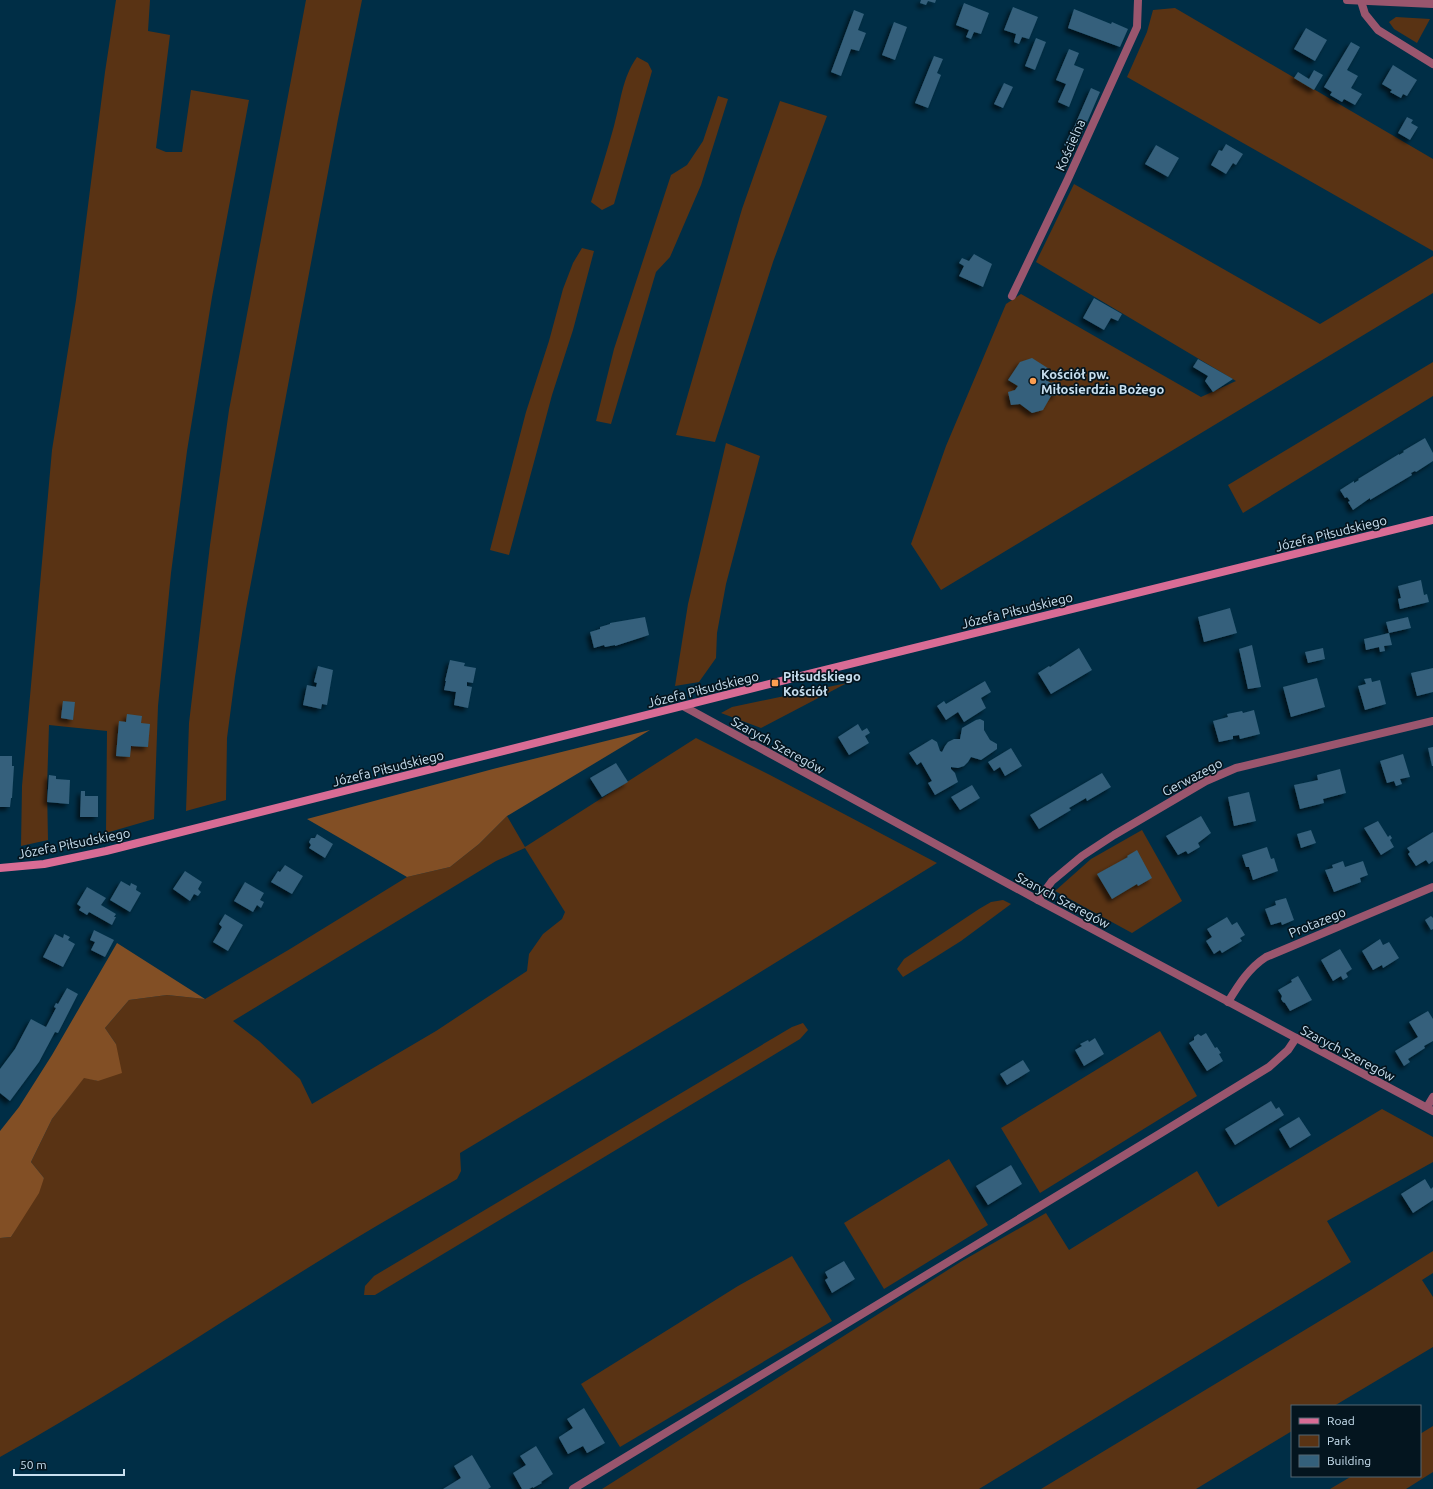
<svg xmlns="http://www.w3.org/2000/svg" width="1433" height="1489" viewBox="0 0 1433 1489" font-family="Ubuntu,sans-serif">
	<defs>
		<filter id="shadow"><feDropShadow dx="-3.5" dy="3.5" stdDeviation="2" flood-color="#0009"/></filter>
	</defs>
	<rect width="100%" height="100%" fill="#002e46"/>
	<g fill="#593314" fill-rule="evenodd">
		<path d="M116,0H150L148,31L170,35L156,148L166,152H182L191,90L249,100L212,297L187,451L171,573L158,706L154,819L106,833L107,731L49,725L47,788L48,840L21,846L22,786L52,450L76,300L105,72Z"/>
		<path d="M306,0H362L338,119L246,609L235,677L227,738L226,800L186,811L189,723L210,545L229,410Z"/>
		<path d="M1175,8L1433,159V251L1127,77L1147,32L1153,10Z"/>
		<path d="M1396,17L1430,19L1417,43L1394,29L1389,22Z"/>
		<path d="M637,57L648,63L652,71L614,204L602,210L591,202C599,177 607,151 614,126C621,101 622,78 637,57Z"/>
		<path d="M718,96L728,99L701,185L670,257L656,272L611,424L596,421L614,349L671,175L687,165L703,141Z"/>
		<path d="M780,101L827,116L773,262L715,442L676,435L742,209Z"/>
		<path d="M1074,184L1320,324L1433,256V293L941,590L911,544L946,446L1006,304L1021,294L1201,397L1236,381L1036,262Z"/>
		<path d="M582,248L594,251L573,330L552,395L509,555L490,550L526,412L549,341L563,289L573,263Z"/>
		<path d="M1433,362V396L1243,513L1228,485Z"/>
		<path d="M726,443L760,456L726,584L717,633L716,658L699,682L675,686L688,604Z"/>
		<path d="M847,683L761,728L721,713L732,707Z"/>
		<path d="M696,738L770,775L937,863L720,997L460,1153L461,1171L457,1179C421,1200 384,1221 348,1243C232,1314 119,1391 0,1457V1238L11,1237L44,1178L31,1162L52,1119L84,1077L98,1081L116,1044L105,1028L129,1000L167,995L205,999L290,949L407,877L450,867L479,844L507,816L525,847ZM525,848L565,912L562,919L543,934L529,954L527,971L436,1031L312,1104L300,1079L259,1041L233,1021L496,861Z"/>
		<path d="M1142,830L1182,901L1132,933L1055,891L1091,859Z"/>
		<path d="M1003,900L1011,904L961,941L926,963L903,977L897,969L904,959L979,909L991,902Z"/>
		<path d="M803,1023L808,1030L800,1039L375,1295H364L365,1286L374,1276L792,1027Z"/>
		<path d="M1160,1031L1197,1096L1040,1193L1001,1128Z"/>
		<path d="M1382,1109L1433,1137V1162L1327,1221L1351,1262L979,1489H602L962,1261L1046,1213L1069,1250L1197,1171L1218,1207Z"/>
		<path d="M949,1159L988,1225L884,1289L844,1223Z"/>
		<path d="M1433,1251V1273L1422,1280L1433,1297V1347L1334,1406H1292V1431L1196,1489H1041L1366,1293Z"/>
		<path d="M792,1256L832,1321L620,1447L581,1384L738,1286Z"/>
		<path d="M1433,1426V1472L1406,1489H1330L1352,1476H1420V1434Z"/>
	</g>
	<g fill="#824f25">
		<path d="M650,730L507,816L479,844L450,867L407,877L307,819L493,769Z"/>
		<path d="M117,943L205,999L167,995L129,1000L105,1028L116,1044L122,1073L98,1081L84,1078L52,1119L31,1162L44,1178L39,1193L11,1237L0,1238V1131L19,1107L52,1055Z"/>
	</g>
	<g fill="#34607b" filter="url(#shadow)">
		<path d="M921,0H936L935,3L928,1L926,5L920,3Z"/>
		<path d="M964,3L989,13L981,34L974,32L971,39L966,37L969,30L956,25Z"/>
		<path d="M1013,7L1038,17L1029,39L1022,37L1019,44L1014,42L1016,34L1004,30Z"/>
		<path d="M1074,9L1111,24L1112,22L1128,29L1120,47L1068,28Z"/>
		<path d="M854,10L864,14L858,30L866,33L859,51L851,49L841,76L831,72Z"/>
		<path d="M894,22L907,27L895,60L882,55Z"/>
		<path d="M1306,28L1327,40L1315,61L1294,49Z"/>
		<path d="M1036,38L1046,42L1035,70L1025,66Z"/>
		<path d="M1351,42L1360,47L1347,70L1358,76L1351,88L1362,94L1355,105L1344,99L1342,102L1330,95L1332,92L1324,87Z"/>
		<path d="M1069,49L1079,53L1074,65L1084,69L1069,107L1058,102L1066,84L1056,80Z"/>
		<path d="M934,56L943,59L937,73L941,75L928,108L915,103Z"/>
		<path d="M1393,65L1417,80L1407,96L1403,94L1401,98L1390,92L1392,90L1382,84Z"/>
		<path d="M1314,70L1323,75L1314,90L1294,78L1298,72L1309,79Z"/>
		<path d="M1004,83L1013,87L1003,108L994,104Z"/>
		<path d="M1091,88L1100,92L1075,150L1064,145L1074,127Z"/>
		<path d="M1407,117L1413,120L1411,123L1418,127L1410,140L1398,133Z"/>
		<path d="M1226,144L1243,154L1236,165L1233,163L1226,174L1211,165L1219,150L1222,151Z"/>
		<path d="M1156,145L1179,158L1168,177L1145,164Z"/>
		<path d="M974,254L992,264L983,287L959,276L964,266L959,263L962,258L969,261Z"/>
		<path d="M1094,298L1122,314L1118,321L1111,318L1104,330L1083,318Z"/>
		<path d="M1032,358L1057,374L1046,380L1051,383L1054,382L1057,395L1051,396L1043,410L1032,413L1020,404L1011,405L1008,392L1015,390L1018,386L1008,380L1020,362Z"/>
		<path d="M1198,359L1233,379L1213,392L1205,381L1208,376L1193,367Z"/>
		<path d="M1425,438L1433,453V461L1416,472L1415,471L1411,473L1412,475L1370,500V498L1353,510L1348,502L1350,501L1347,497L1345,498L1340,490L1354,481V483L1359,480L1358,479L1399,454V455L1404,452L1403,451Z"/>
		<path d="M1421,580L1424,595L1427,594L1429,602L1400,609L1398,599L1401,598L1398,586Z"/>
		<path d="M1230,608L1237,633L1204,642L1198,617Z"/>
		<path d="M645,617L649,635L615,646V645L605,647L604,645L594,648L590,632L600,629V627L610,624V623Z"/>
		<path d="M1408,617L1411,628L1389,633L1386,622Z"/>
		<path d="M1389,633L1392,645L1384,646L1385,651L1380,652L1379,647L1366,650L1364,639Z"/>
		<path d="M1252,645L1261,687L1248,689L1239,649Z"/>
		<path d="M1079,648L1092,670L1051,694L1038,673L1049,666L1050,667Z"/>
		<path d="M1323,648L1325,659L1308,663L1305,652Z"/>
		<path d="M450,660L465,663L464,666L476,668L473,683L467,682V686L472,687L468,708L454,705L456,692L444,690L446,681H445Z"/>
		<path d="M318,666L333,670L327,705L322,704L321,709L303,705L307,685L316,687L317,683L314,682Z"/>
		<path d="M1433,668V692L1417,696L1411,673Z"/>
		<path d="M1317,678L1325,707L1291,717L1283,687Z"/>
		<path d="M1371,678L1372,682L1380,680L1386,704L1365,710L1358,686L1366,684L1364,679Z"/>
		<path d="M985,681L991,692L981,698L986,708L964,722L958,712L946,720L937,706L944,701L946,704Z"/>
		<path d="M63,701L75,702L73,720L61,718Z"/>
		<path d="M1254,710L1260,734L1240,739L1239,735L1233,736V739L1219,742L1213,721L1228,717L1227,714L1242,711L1243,713Z"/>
		<path d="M127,714L142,716L141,723L150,724L148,747L131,746L130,757L116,756L119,721L126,722Z"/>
		<path d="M980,719L984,721V730L990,740L997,744V749L981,760L971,757L968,762L964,766L958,768L951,767V769L955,773L958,782L935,795L928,783L932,781L921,762L917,765L909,753L932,739L937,742L940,751L942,752L945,746L948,742L954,739H960L962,728L976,720Z"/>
		<path d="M858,724L862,731L867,728L870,733L865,736L869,743L849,755L838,737Z"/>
		<path d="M1433,747V766H1432L1428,748Z"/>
		<path d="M1011,748L1022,766L1005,776L1000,767L994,771L988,762Z"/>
		<path d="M1403,754L1410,777L1400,779L1402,784L1396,786L1394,781L1387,783L1380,761Z"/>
		<path d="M0,756H12V766H14L12,798H11L10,807H0Z"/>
		<path d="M616,763L628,782L602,797L590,778Z"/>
		<path d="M1340,769L1346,793L1323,799L1324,803L1300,809L1294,785L1318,780L1317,775Z"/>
		<path d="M1102,773L1111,787L1087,801L1086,798L1069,808L1071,810L1039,829L1030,815Z"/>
		<path d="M49,775L56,776V779L70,780L69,804L47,802Z"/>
		<path d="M972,785L980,798L960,810L951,797Z"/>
		<path d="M81,791H85V796H98V817H80Z"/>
		<path d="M1249,792L1256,821L1234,826L1228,797Z"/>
		<path d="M1201,816L1211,833L1198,843L1200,847L1188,854L1186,851L1178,855L1166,836Z"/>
		<path d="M1378,821L1388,837L1390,835L1392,838L1390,840L1394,847L1381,855L1364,828Z"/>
		<path d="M1311,830L1316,843L1301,848L1297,834Z"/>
		<path d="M1433,832V861L1429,864L1426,860L1416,866L1408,854L1410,852L1407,848Z"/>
		<path d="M317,834L333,844L325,858L309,848L311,845L309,842L311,838H315Z"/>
		<path d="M1267,847L1271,859L1274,858L1278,871L1253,880L1249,867H1246L1242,855Z"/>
		<path d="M1137,850L1152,878L1138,886L1137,884L1112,899L1097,874L1128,857L1127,856Z"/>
		<path d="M1343,861L1345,867L1363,861L1368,875L1360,878L1361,882L1334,892L1325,870L1333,868L1332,865Z"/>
		<path d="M285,865L303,876L292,894L271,882L278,871L280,872Z"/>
		<path d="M185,871L202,882L198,889L201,892L198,896L194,894L190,901L173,889Z"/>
		<path d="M121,881L130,886L131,883L137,886L136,890L141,893L130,912L110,900Z"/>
		<path d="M245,882L264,893L260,900L264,902L261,908L257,905L253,912L234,901Z"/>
		<path d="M87,887L106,898L101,905L116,914L114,917H116L112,925L89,912L87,915L79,910L81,907L77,904Z"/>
		<path d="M1286,898L1294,920L1282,925L1281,922L1271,925L1265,909L1276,905L1275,901Z"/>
		<path d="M225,914L243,925L228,951L213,942L222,927L219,924Z"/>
		<path d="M1431,916L1433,918V929L1431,930L1425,920Z"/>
		<path d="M1227,917L1232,925L1237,922L1245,935L1240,938L1242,941L1222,953L1220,950L1214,954L1206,941L1212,937L1207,929Z"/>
		<path d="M94,930L114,940L105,957L91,950L95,942L90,940Z"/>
		<path d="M55,934L63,938L64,934L70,937L68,940L75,944L63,967L43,957Z"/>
		<path d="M1380,939L1383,945L1389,942L1399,958L1383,968L1382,965L1373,970L1362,951Z"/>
		<path d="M1340,949L1352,969L1346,973L1348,977L1343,980L1341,976L1333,981L1321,960Z"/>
		<path d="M1298,976L1312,1000L1290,1011L1285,1003L1283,1002L1281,999L1282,996L1278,990L1292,982L1291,980Z"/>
		<path d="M67,988L78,994L58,1033L55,1032L39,1062L10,1101L0,1093V1069L15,1049L31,1019L46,1027L56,1008L54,1007L56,1003L58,1004Z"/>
		<path d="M1428,1011L1433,1019V1041L1424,1046L1425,1048L1408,1059L1410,1062L1404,1066L1395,1051L1418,1037L1409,1022Z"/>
		<path d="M1206,1033L1215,1048L1217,1047L1221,1053L1219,1054L1223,1061L1207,1071L1189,1043L1194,1040V1037L1198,1034L1201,1036Z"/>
		<path d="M1095,1038L1104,1054L1084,1066L1075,1050L1082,1046L1080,1044L1088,1040L1089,1042Z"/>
		<path d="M1023,1060L1030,1071L1007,1085L1000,1074Z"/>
		<path d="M1271,1101L1276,1109L1279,1107L1284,1115L1235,1145L1225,1129Z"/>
		<path d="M1299,1117L1311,1135L1290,1148L1279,1129Z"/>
		<path d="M1011,1165L1022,1184L988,1205L976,1186Z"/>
		<path d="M1425,1179L1431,1189L1433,1187V1200L1413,1213L1401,1194Z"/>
		<path d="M844,1261L855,1279L832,1293L825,1280L828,1278L825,1272Z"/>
		<path d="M584,1408L605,1443L589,1452L587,1453L583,1446L568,1454L559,1438V1437L573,1428L567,1419Z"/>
		<path d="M536,1446L553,1474L541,1482L542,1483L533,1488V1487L529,1489H522L513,1473L526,1465L520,1456Z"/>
		<path d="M472,1455L491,1487L488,1489H443L461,1478L454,1466Z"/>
	</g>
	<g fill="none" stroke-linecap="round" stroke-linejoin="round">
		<g stroke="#9a566e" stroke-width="8">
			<path d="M1347,0L1433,4"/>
			<path d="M1361,1L1365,14L1378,30L1433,64"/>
			<path d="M1012,296L1068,179L1137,27L1138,0"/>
			<path d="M683,706L1038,900L1433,1111"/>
			<path d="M1038,900L1052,881L1082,856L1114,835L1206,781L1236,768L1433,721"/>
			<path d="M1228,1002C1239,984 1249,968 1266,957L1433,887"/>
			<path d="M1427,1107L1433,1097"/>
			<path d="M573,1489L1161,1133L1269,1067L1288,1050L1296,1038"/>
		</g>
		<path stroke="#d86c95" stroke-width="8" d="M0,868L44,864L106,851L809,674L1433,520"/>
	</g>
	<g fill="#fb9e51" stroke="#04151f" stroke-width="1.5">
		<circle cx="1033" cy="381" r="4"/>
		<rect x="771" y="679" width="8" height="8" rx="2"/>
	</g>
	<g text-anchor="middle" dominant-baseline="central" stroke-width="3.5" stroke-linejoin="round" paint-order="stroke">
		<g font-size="13" fill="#c9e0f0" stroke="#04151f">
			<text transform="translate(1070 145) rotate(-66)">Kościelna</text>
			<text transform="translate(1331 533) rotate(-14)">Józefa Piłsudskiego</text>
			<text transform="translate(1017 610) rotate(-14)">Józefa Piłsudskiego</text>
			<text transform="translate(703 689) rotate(-14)">Józefa Piłsudskiego</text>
			<text transform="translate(778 745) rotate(29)">Szarych Szeregów</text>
			<text transform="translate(388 768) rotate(-14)">Józefa Piłsudskiego</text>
			<text transform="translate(1192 777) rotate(-28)">Gerwazego</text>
			<text transform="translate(74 843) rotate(-11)">Józefa Piłsudskiego</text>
			<text transform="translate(1063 900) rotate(28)">Szarych Szeregów</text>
			<text transform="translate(1317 922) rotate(-22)">Protazego</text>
			<text transform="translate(1348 1053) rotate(28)">Szarych Szeregów</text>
		</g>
		<g font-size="13" font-weight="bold" fill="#c9e0f0" stroke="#04151f" text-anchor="start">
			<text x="1041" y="374">Kościół pw.<tspan x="1041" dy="15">Miłosierdzia Bożego</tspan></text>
			<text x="783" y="676">Piłsudskiego<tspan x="783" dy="15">Kościół</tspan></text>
		</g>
	</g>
	<rect x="1291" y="1405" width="130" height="72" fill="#04151f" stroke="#536673"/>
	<rect x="1299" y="1418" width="20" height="6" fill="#d86c95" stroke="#536673"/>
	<text x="1327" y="1425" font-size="12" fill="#c9e0f0">Road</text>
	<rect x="1299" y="1435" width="20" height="12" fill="#593314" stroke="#536673"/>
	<text x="1327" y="1445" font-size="12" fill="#c9e0f0">Park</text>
	<rect x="1299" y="1455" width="20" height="12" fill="#34607b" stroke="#536673"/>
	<text x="1327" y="1465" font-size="12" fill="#c9e0f0">Building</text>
	<path d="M14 1469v6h110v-6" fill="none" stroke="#c9e0f0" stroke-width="2"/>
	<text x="20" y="1469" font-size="12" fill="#c9e0f0" stroke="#04151f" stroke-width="3" paint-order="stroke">50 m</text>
</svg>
